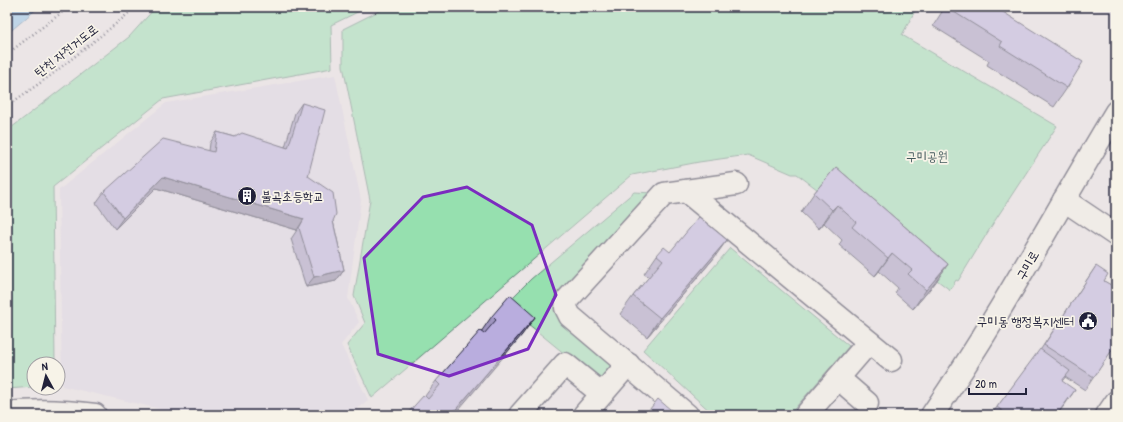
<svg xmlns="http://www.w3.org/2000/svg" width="1123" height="422" viewBox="0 0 1123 422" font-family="'Patrick Hand','Poor Story',sans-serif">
	<rect width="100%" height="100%" fill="#ebe5e6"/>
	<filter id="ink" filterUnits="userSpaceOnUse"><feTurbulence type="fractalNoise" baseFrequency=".025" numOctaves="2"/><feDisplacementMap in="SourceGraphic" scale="8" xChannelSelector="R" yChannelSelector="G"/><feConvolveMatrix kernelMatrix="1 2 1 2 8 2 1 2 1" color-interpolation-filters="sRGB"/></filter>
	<g filter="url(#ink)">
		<path fill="#dcd4e4" d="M335,75L361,200L348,298L359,322L341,345L368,400L349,415H186L62,386L59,190L166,103Z"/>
		<g fill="#96e0af" stroke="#5c8175">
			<path d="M156,7H368L331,25L332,68L163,99L53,187L55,364H34V387L7,389V131L129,37Z"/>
			<path d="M387,7H917L902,35L1057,126L994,222L958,281L956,280L950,290L797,174H792L748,155L699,162L632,175L372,398L347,345L365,323L354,296L370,200L343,66V29Z"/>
			<path d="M634,192L654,193L556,296L561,317L612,365L599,382L505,305L531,279Z"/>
			<path d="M730,248L849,346L789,415H714L643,350Z"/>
		</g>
		<path fill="#8bc2ea" stroke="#6182a4" d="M7,7H39L7,34Z"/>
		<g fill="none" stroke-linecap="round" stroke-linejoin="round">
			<defs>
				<g id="minor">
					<path d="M686,191L891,360"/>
					<path d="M1064,200L1116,235"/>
					<path d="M838,378L867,403"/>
					<path d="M7,413C36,410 66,411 95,415"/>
					<path d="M520,415L565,364L602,394"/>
					<path d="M584,415L628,364"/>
					<path d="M687,415L570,316L566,308L567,300L664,194L736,184"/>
					<path d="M806,415L869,342"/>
					<path d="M932,415C999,318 1055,213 1116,112"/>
					<path d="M1107,415L1116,402"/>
				</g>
			</defs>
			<use href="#minor" stroke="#22223b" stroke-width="25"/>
			<g stroke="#22223b" stroke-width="2.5" stroke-dasharray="1 3" stroke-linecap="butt">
				<path d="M7,54L69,7"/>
				<path d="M7,106L50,76L122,19L135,7"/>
			</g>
			<use href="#minor" stroke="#f7f3e8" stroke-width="22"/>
		</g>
		<g fill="#9f95bf" stroke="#22223b">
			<path d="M945,7H995L1067,88L1054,107L987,65L989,61L933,26Z"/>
			<path d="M302,103L308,176L333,221L344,270L336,281L306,287L291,239L297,230L156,188L115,229L96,203L104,192L209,151L210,143L217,132L235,137L285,147L295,113Z"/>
			<path d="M836,167L948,264L935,283L913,309L895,293L898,288L879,271L875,276L839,245L842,240L824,223L819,229L801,212L814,193Z"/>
			<path d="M670,252L714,258L647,337L620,314L633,296L649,277L644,274L657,255Z"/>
			<path d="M1096,266L1104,281L1110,285L1116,276V344L1085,390L1065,377L1062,381L1066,403L1058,413L1060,415H991L1041,349Z"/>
			<path d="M492,316L522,335L406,415L425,396L436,381L481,332Z"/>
		</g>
		<g fill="#82799b" stroke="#22223b">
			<path d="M163,177L304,219L297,230L156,188L115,229L123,218Z"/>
			<path d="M837,205L824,223L819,229L832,210Z"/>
			<path d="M727,240L714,258L647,337L660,318Z"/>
			<path d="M892,253L879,271L875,276L888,258Z"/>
			<path d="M948,264L935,283L913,309L926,290Z"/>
			<path d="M344,270L336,281L306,287L314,277Z"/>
			<path d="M535,317L522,335L454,415H451Z"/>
			<path d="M1075,390L1066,403L1057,415H1056Z"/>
		</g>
		<g fill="#b9adde" stroke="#22223b">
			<path d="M946,7H995L1083,62L1067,88L1000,46L1002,42Z"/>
			<path d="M302,103L325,110L308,176L333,193L336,214L333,221L344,270L314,277L299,228L304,219L163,177L123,218L104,192L163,139L214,152L217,132L235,137L242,133L288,148Z"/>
			<path d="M836,167L948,264L926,290L908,274L912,270L892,253L888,258L852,227L856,222L837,205L832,210L814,193Z"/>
			<path d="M699,217L727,240L660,318L633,296L663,260L657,255L664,247L670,252Z"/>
			<path d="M1096,266L1108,274L1104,281L1111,285L1116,277V344L1094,377L1044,345Z"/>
			<path d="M510,295L535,317L451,415H406L424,395L428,399L440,385L436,381L480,331L484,334L496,320L492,316Z"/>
			<path d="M1040,349L1070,371L1062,381L1075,390L1058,413L1060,415H1008L997,407Z"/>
			<path d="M658,399L677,415H645Z"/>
		</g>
	</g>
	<path d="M0 0H1123V422H0ZM467,187L532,225L556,295L528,349L449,376L378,354L364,258L423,197Z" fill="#ebe5e6" fill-opacity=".55" fill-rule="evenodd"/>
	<path fill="none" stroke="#7b2cbf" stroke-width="3" stroke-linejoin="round" d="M467,187L532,225L556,295L528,349L449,376L378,354L364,258L423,197Z"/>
	<defs>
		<symbol id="building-disc" viewBox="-11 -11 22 22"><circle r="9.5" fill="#22223b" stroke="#f7f3e8"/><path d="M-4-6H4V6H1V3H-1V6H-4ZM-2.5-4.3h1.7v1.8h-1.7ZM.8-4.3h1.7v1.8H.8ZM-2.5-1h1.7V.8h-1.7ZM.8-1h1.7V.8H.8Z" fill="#fff"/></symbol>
		<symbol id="civic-disc" viewBox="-11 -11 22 22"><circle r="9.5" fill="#22223b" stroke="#f7f3e8"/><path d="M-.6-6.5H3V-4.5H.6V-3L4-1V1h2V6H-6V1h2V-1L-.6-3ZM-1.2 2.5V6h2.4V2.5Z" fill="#fff"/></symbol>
	</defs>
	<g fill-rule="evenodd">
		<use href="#building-disc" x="236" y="185" width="22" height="22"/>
		<use href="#civic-disc" x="1077" y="310" width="22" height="22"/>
	</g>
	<g text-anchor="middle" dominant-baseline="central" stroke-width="3.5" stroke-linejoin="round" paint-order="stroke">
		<g font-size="13" fill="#22223b" stroke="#f7f3e8">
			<text transform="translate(66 50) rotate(-38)">탄천 자전거도로</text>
			<text transform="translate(1027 265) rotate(-60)">구미로</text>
		</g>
		<g font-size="13" fill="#455b5e" stroke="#f7f3e8">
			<text x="927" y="156">구미공원</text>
		</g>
		<g font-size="13" fill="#22223b" stroke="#f7f3e8" text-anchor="start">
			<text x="261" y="196">불곡초등학교</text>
			<text x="1074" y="321" text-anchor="end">구미동 행정복지센터</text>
		</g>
	</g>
	<rect width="1123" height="422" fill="none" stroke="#f7f3e8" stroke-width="24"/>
	<rect x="12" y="12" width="1099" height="398" fill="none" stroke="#22223b" stroke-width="1.5" filter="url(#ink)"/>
	<g transform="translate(46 376) rotate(353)"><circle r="19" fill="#f7f3e8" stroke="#a29fa3"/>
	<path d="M0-3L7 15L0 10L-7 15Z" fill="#22223b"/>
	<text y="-6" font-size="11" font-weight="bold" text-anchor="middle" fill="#22223b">N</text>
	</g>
	<path d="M969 388v6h57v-6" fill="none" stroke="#22223b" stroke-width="2"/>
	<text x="975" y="388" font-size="12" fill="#22223b" stroke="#f7f3e8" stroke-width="3" paint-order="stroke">20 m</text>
</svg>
